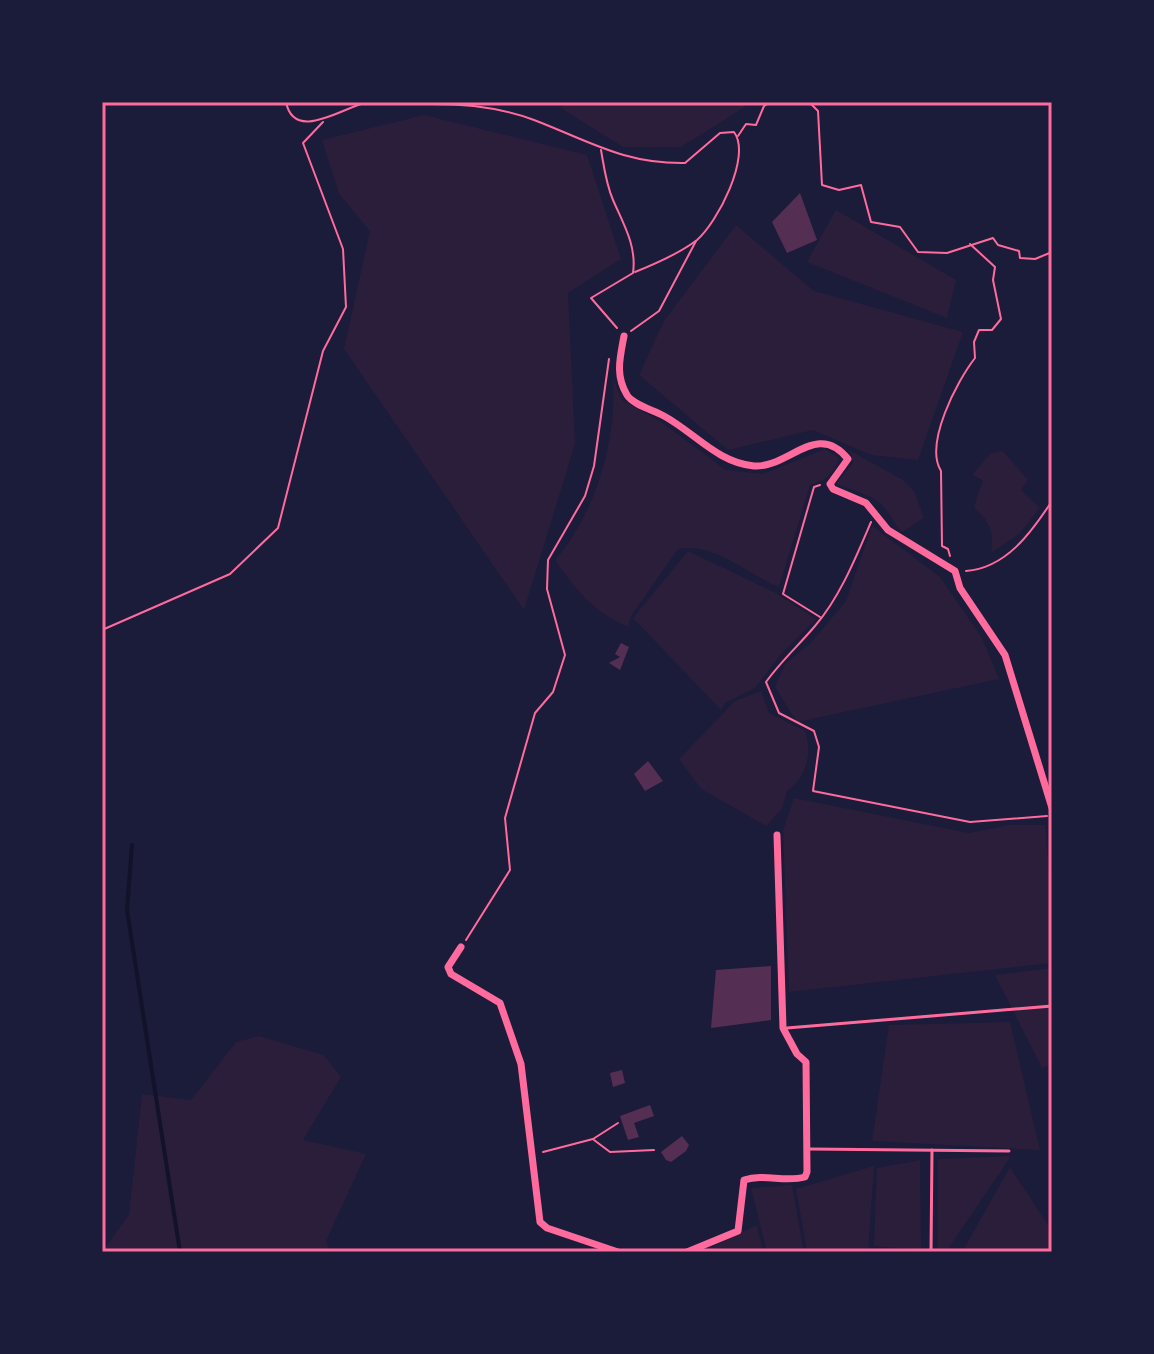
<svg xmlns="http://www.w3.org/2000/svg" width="1154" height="1354" viewBox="0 0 1154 1354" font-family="'PT Sans',sans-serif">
	<rect width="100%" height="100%" fill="#1b1b3a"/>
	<g fill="#2a1e3b">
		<path d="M574,102H742L745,107L681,147H623L559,107Z"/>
		<path d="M424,115L587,155L621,259L568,293L575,444L524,610L344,349L370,231L339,194L322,140Z"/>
		<path d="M836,210L956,280L947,318L807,262Z"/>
		<path d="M736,225L814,291L963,332L918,460L871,455L813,430L728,450L639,375L664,321Z"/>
		<path d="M613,379L622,400L661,422L726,470L763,474L825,449L839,458C834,475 827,479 810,485L779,587C747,574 714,542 678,549L631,616L628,627C593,612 576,590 555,560C596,513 617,440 613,379Z"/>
		<path d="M847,449L903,480L914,491L924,518L902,532C894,524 890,513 883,506C871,494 852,490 836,484L853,463L852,455Z"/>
		<path d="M1003,451L1028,480L1021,490L1040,508L1020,533L991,553C994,530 990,523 974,507L983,480L972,475L991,453Z"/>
		<path d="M872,526L940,577L982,638L999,679L797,722L775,687L785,664L811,643L846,601Z"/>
		<path d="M688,551L774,592L816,619L782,653L755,688L725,703L721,710L633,618Z"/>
		<path d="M761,691L769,713L805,731C813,754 806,778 787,791L782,809L766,826L701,789L679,759L735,701Z"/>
		<path d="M794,798L969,833L1010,825H1045L1052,906V963L789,992L783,830Z"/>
		<path d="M1052,968V1065L1042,1068L995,975Z"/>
		<path d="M1010,1022L1040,1150L872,1141L889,1025Z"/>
		<path d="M259,1036L324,1055L341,1077L303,1140L366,1154L326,1241L330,1252H102L129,1215L142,1094L191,1100L236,1042Z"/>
		<path d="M1011,1156L946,1252H938V1159Z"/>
		<path d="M920,1160L921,1250L874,1246L877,1168Z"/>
		<path d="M874,1166L868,1252H807L796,1189Z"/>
		<path d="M1010,1167L1052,1231V1252H962Z"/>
		<path d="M792,1185L804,1252H767L751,1188Z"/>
		<path d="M757,1225L763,1252H702Z"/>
	</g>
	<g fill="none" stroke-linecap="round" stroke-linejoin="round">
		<path stroke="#12122b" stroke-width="4" d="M132,845L127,910L180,1252"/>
	</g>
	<g fill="#542f53">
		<path d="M800,193L817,240L787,253L772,222Z"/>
		<path d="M621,643L629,647L620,670L609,663L620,657L615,654Z"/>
		<path d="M648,761L663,781L645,791L634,774Z"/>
		<path d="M771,966V1020L711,1028L716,970Z"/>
		<path d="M622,1070L625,1083L613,1087L610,1073Z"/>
		<path d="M650,1105L654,1116L634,1123L639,1137L628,1140L620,1116Z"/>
		<path d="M682,1136L689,1145L686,1151L671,1162L666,1160L661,1152Z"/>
	</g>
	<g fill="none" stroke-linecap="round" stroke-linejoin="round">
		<g stroke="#ff6b9d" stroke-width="2">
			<path d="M286,102C294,143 344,107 365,103C385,99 411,103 432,104C465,104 503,108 534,120C589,141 624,164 685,163L720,133L734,132C752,156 717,223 697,240C680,253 655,264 635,272"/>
			<path d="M809,102L818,111L822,185L839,190L861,185L871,222L900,227L918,252L947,253L993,238L998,245L1019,251L1020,258L1035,259L1052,252"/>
			<path d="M738,136L746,124L756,125L764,106L771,102"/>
			<path d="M601,150C604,167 606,184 613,200C623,223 637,246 633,273L591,298L617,328"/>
			<path d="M631,331L659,311L696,241"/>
			<path d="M871,522C856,557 840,597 815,626C799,645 781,661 766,682L779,713L814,731L819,747L813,791L970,822L1047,816"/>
			<path d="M950,556L948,549L942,546L941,471C924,444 957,381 975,358L974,342L979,330H992L1001,319L993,280L995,267L970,244"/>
			<path d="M966,571C1006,568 1031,533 1052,501"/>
			<path d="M820,617L783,594L814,487L820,485"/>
			<path d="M102,630L230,574L278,528L323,351L346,307L343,249L303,143L323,122"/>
			<path d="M466,940L510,870L505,818L535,713L553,692L565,655L547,589L548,560L585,496L594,466L609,359"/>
			<path d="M594,1140L610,1152L654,1150"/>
			<path d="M543,1152L593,1139L618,1123"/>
		</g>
		<g stroke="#ff6b9d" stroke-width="3">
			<path d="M787,1028L1052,1006"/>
			<path d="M810,1149L1009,1151"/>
			<path d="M931,1252L932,1150"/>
		</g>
		<g stroke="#ff6b9d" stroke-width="7">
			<path d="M624,336C620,358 615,375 627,395C633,405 654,410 664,416C695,433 718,463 754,466C789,468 817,420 848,459L830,484L833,489L866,503L888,530L955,571L960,588L1005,655L1052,808"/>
			<path d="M461,947L448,967L451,974L500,1003L521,1064L540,1222L547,1228L618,1252"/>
			<path d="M687,1252L738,1231L744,1180C765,1173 784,1183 805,1177L807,1172L806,1062L797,1054L783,1028L777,835"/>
		</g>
	</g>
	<rect width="1154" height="1354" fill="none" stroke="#1b1b3a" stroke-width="208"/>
	<rect x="104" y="104" width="946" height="1146" fill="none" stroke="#ff6b9d" stroke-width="3"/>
</svg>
